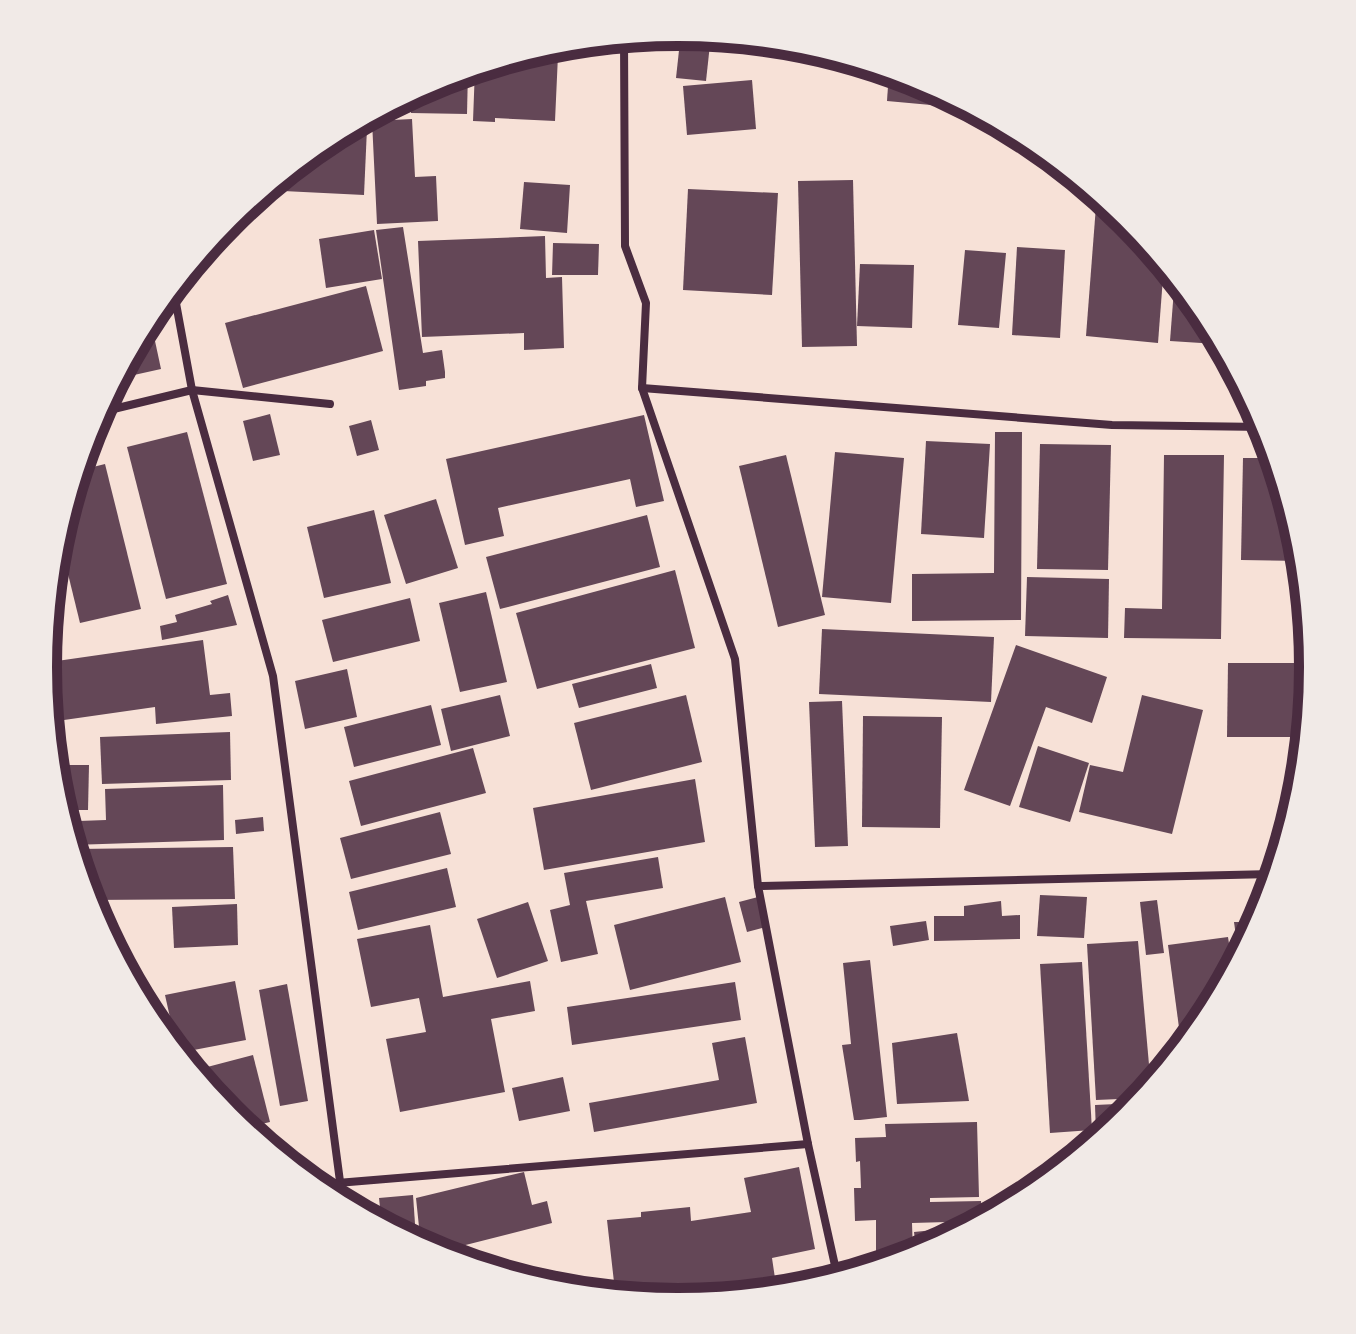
<svg xmlns="http://www.w3.org/2000/svg" width="1356" height="1334" viewBox="0 0 1356 1334" font-family="Spectral,serif">
	<rect width="100%" height="100%" fill="#f7e1d7"/>
	<g fill="#644757">
		<path d="M681,32L711,35L706,81L676,78Z"/>
		<path d="M524,53L558,55L555,121L495,118V122L473,121L475,68Z"/>
		<path d="M468,70L467,114L411,113V93L435,80Z"/>
		<path d="M889,71L921,81L964,103V108L887,101Z"/>
		<path d="M752,80L756,129L687,135L683,86Z"/>
		<path d="M412,119L415,177L436,176L438,221L377,224L372,121Z"/>
		<path d="M1001,123L1031,139L1036,143L1001,142Z"/>
		<path d="M347,127L367,128L364,195L263,190L326,139Z"/>
		<path d="M853,180L857,346L802,347L798,181Z"/>
		<path d="M524,182L570,185L567,233L520,229Z"/>
		<path d="M688,189L778,193L772,295L683,290Z"/>
		<path d="M1097,193L1127,218L1164,264L1158,343L1086,336Z"/>
		<path d="M403,227L423,353L442,350L445,372V378L426,381V386L399,390L376,230Z"/>
		<path d="M374,230L382,279L326,288L319,239Z"/>
		<path d="M545,236L546,278L562,277L564,348L524,350V333L422,337L418,241Z"/>
		<path d="M553,243L599,244L598,275H552Z"/>
		<path d="M1017,247L1065,250L1060,338L1012,335Z"/>
		<path d="M965,250L1006,253L999,328L958,325Z"/>
		<path d="M860,264L914,265L912,328L857,326Z"/>
		<path d="M1175,276L1206,315L1217,335V344L1170,341Z"/>
		<path d="M366,286L383,351L243,388L225,323Z"/>
		<path d="M152,327L161,369L134,375L130,352L142,329Z"/>
		<path d="M1225,350L1229,357L1236,370H1223Z"/>
		<path d="M270,414L280,455L253,461L243,421Z"/>
		<path d="M644,415L664,501L636,507L630,479L498,508L504,536L465,545L446,459Z"/>
		<path d="M371,420L379,450L357,456L349,426Z"/>
		<path d="M187,432L227,584L166,599L127,447Z"/>
		<path d="M995,432H1022L1021,620L912,621V574L994,573Z"/>
		<path d="M926,441L990,444L984,538L921,534Z"/>
		<path d="M1040,444L1111,445L1108,570L1037,569Z"/>
		<path d="M835,452L904,458L891,603L822,597Z"/>
		<path d="M786,455L825,615L778,627L739,466Z"/>
		<path d="M1164,455H1224L1221,639L1124,638L1125,608L1162,609Z"/>
		<path d="M1243,458H1275L1301,544L1303,561L1241,560Z"/>
		<path d="M105,464L141,609L80,623L58,533L77,471Z"/>
		<path d="M436,499L458,568L406,584L384,515Z"/>
		<path d="M374,510L391,583L324,598L307,527Z"/>
		<path d="M647,515L660,567L500,609L486,557Z"/>
		<path d="M675,570L695,648L537,689L516,613Z"/>
		<path d="M1027,577L1109,579L1108,638L1025,636Z"/>
		<path d="M50,591L59,623L47,627Z"/>
		<path d="M486,592L507,682L460,692L439,603Z"/>
		<path d="M228,595L237,625L162,640L160,626L177,622L175,615L212,604L210,601Z"/>
		<path d="M410,598L420,641L333,662L322,620Z"/>
		<path d="M822,629L994,637L991,702L819,694Z"/>
		<path d="M203,640L210,695L230,693L232,716L156,724L155,707L50,722L43,663Z"/>
		<path d="M1016,645L1107,677L1092,723L1046,707L1010,806L964,790Z"/>
		<path d="M1228,663H1299L1298,737H1227Z"/>
		<path d="M651,664L657,688L579,708L572,684Z"/>
		<path d="M347,669L357,717L305,729L295,681Z"/>
		<path d="M500,695L510,736L451,751L441,709Z"/>
		<path d="M686,695L702,762L591,790L574,723Z"/>
		<path d="M1142,695L1203,710L1172,834L1079,812L1090,765L1123,772Z"/>
		<path d="M842,701L848,846L815,847L809,702Z"/>
		<path d="M431,705L441,745L354,767L344,727Z"/>
		<path d="M863,716L942,717L940,828L862,827Z"/>
		<path d="M230,732L231,780L102,784L100,737Z"/>
		<path d="M1038,746L1089,763L1070,822L1019,807Z"/>
		<path d="M473,748L486,793L361,826L349,781Z"/>
		<path d="M53,765H89L88,810H61L55,790Z"/>
		<path d="M695,779L705,842L544,870L533,808Z"/>
		<path d="M223,785L224,840L72,845L68,832L79,833V821L106,820L105,789Z"/>
		<path d="M440,812L451,854L351,879L340,838Z"/>
		<path d="M263,817L264,831L236,834L235,820Z"/>
		<path d="M233,847L235,899L88,900L77,864V849Z"/>
		<path d="M658,857L663,888L586,901L598,954L561,962L550,910L570,905L564,873Z"/>
		<path d="M447,868L456,907L358,930L349,892Z"/>
		<path d="M1040,895L1087,897L1084,938L1037,936Z"/>
		<path d="M725,897L741,962L630,990L614,925Z"/>
		<path d="M758,897L766,927L747,932L739,902Z"/>
		<path d="M1157,900L1164,953L1146,955L1140,902Z"/>
		<path d="M1001,901L1002,916L1020,915V939L934,941V916H964V906Z"/>
		<path d="M528,902L548,961L497,978L477,919Z"/>
		<path d="M237,904L238,945L174,948L172,907Z"/>
		<path d="M926,921L929,940L893,946L890,926Z"/>
		<path d="M1234,922H1258L1239,958Z"/>
		<path d="M430,925L443,997L530,981L535,1011L491,1019L505,1092L400,1112L386,1039L426,1032L419,998L371,1007L357,939Z"/>
		<path d="M1228,937L1233,970L1206,1020L1182,1050L1168,945Z"/>
		<path d="M1138,941L1151,1087L1142,1098L1096,1100L1087,944Z"/>
		<path d="M870,960L887,1117L860,1120H854L842,1045L851,1044L843,963Z"/>
		<path d="M1082,962L1092,1130L1050,1133L1040,964Z"/>
		<path d="M235,981L246,1040L178,1053L165,995Z"/>
		<path d="M735,982L741,1020L572,1045L567,1007Z"/>
		<path d="M287,984L308,1101L280,1106L259,990Z"/>
		<path d="M957,1033L969,1101L897,1104L892,1043Z"/>
		<path d="M745,1037L757,1103L594,1132L589,1103L719,1080L712,1043Z"/>
		<path d="M253,1055L270,1122L244,1128L229,1116L192,1071Z"/>
		<path d="M563,1077L570,1111L519,1121L512,1088Z"/>
		<path d="M1138,1103L1127,1116L1107,1133H1096L1095,1105Z"/>
		<path d="M977,1122L979,1197L930,1198V1202L981,1201L982,1221L912,1223L913,1254L876,1255V1220L855,1221L854,1188H861L860,1161L856,1162L855,1138L886,1137L885,1124Z"/>
		<path d="M799,1167L815,1249L772,1258L776,1285L696,1296L694,1285L683,1288L685,1298L667,1301H664L662,1286L615,1291L607,1220L641,1217V1212L690,1207L691,1221L751,1212L744,1178Z"/>
		<path d="M524,1172L532,1205L547,1201L552,1223L434,1253L421,1246L416,1198Z"/>
		<path d="M413,1195L416,1238L407,1239L382,1225L379,1198Z"/>
		<path d="M973,1226L921,1254L917,1255L914,1232Z"/>
		<path d="M485,1252L487,1269L446,1257Z"/>
	</g>
	<g fill="none" stroke-linecap="round" stroke-linejoin="round">
		<g stroke="#4a2c40" stroke-width="8">
			<path d="M624,37L625,246L646,303L642,388L735,659L758,886L808,1144L838,1279"/>
			<path d="M173,287L192,390L273,676L343,1204"/>
			<path d="M642,388L1112,425L1265,427"/>
			<path d="M97,413L192,390L330,404"/>
			<path d="M758,886L1275,874"/>
			<path d="M313,1185L808,1144"/>
		</g>
	</g>
	<path d="M0 0H1356V1334H0ZM57 667a621 621 0 1 1 1242 0a621 621 0 1 1-1242 0Z" fill="#f1eae7" fill-rule="evenodd"/>
	<path fill="none" stroke="#4a2c40" stroke-width="10" d="M57 667a621 621 0 1 1 1242 0a621 621 0 1 1-1242 0Z"/>
</svg>
